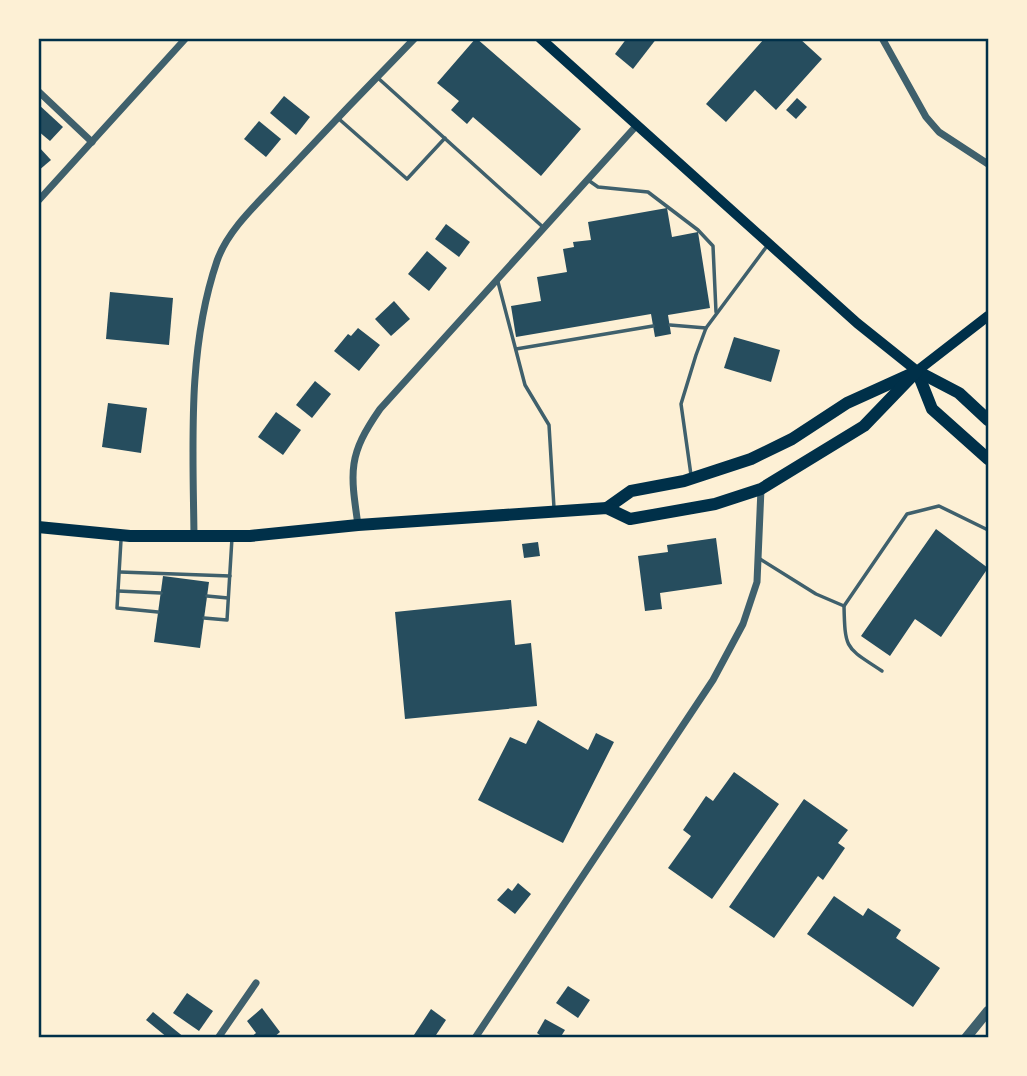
<svg xmlns="http://www.w3.org/2000/svg" width="1027" height="1076" viewBox="0 0 1027 1076" font-family="Rubik,sans-serif">
	<rect width="100%" height="100%" fill="#fdf0d5"/>
	<g fill="#264d5e">
		<path d="M476,38L581,129L541,176L473,117L467,124L451,110L459,101L437,83Z"/>
		<path d="M627,38H657L633,69L615,54Z"/>
		<path d="M765,38H799L822,59L776,110L755,90L726,122L706,104Z"/>
		<path d="M284,96L310,117L296,135L270,113Z"/>
		<path d="M797,98L807,107L796,119L786,110Z"/>
		<path d="M38,104L63,127L50,141L38,131Z"/>
		<path d="M259,121L281,139L266,157L244,139Z"/>
		<path d="M38,146L51,160L38,171Z"/>
		<path d="M667,208L672,237L698,232L710,308L668,315L671,334L655,337L651,314L516,337L511,306L541,301L537,277L567,272L563,249L574,247L573,242L591,240L588,222Z"/>
		<path d="M446,224L470,242L459,257L435,239Z"/>
		<path d="M427,251L447,268L429,291L408,274Z"/>
		<path d="M110,292L173,298L169,345L106,339Z"/>
		<path d="M394,301L410,319L391,336L375,319Z"/>
		<path d="M358,328L380,345L359,371L334,351L348,334L351,336Z"/>
		<path d="M734,337L780,350L771,382L724,368Z"/>
		<path d="M315,381L331,394L312,418L296,405Z"/>
		<path d="M108,403L147,408L141,453L102,447Z"/>
		<path d="M276,412L301,430L283,455L258,437Z"/>
		<path d="M936,529L988,568L941,637L915,619L890,656L861,636Z"/>
		<path d="M716,538L722,584L660,593L662,609L645,611L638,556L668,552L667,545Z"/>
		<path d="M538,542L540,556L524,558L522,544Z"/>
		<path d="M163,576L209,582L200,648L154,642Z"/>
		<path d="M511,600L515,645L531,643L537,706L405,719L395,612Z"/>
		<path d="M538,720L588,750L596,733L614,742L563,843L478,800L510,737L526,744Z"/>
		<path d="M734,772L779,804L712,899L668,868L691,836L683,830L706,796L713,801Z"/>
		<path d="M804,799L848,830L838,843L845,848L823,880L818,876L774,938L729,907Z"/>
		<path d="M518,883L531,894L515,914L497,900L508,888L512,891Z"/>
		<path d="M834,896L863,916L868,908L901,930L896,938L940,968L913,1007L807,934Z"/>
		<path d="M568,986L590,1000L578,1018L556,1003Z"/>
		<path d="M187,993L213,1011L199,1031L173,1013Z"/>
		<path d="M262,1008L280,1032L273,1038H250L256,1033L247,1021Z"/>
		<path d="M431,1009L446,1020L434,1038H412Z"/>
		<path d="M153,1012L185,1038H168L146,1020Z"/>
		<path d="M545,1019L565,1030L560,1038H544L537,1033Z"/>
	</g>
	<g fill="none" stroke-linecap="round" stroke-linejoin="round">
		<g stroke="#3f606c" stroke-width="3.5">
			<path d="M378,78L544,228"/>
			<path d="M339,119L407,179L445,138"/>
			<path d="M588,180L598,187L648,192L698,230L713,246L716,312"/>
			<path d="M498,282L525,385L549,425L554,508"/>
			<path d="M670,325L706,328"/>
			<path d="M516,349L653,326"/>
			<path d="M691,475L681,404L696,355L706,328L767,246"/>
			<path d="M121,540L117,608L158,612"/>
			<path d="M760,559L816,594L844,606L907,514L939,506L988,530"/>
			<path d="M120,572L230,576"/>
			<path d="M118,591L161,593"/>
			<path d="M207,596L228,598"/>
			<path d="M844,606C845,651 846,647 882,671"/>
			<path d="M204,618L227,620L232,538"/>
		</g>
		<g stroke="#3f606c" stroke-width="7">
			<path d="M882,38L926,117L939,132L988,164"/>
			<path d="M38,91L92,142"/>
			<path d="M38,201L186,38"/>
			<path d="M358,525C350,470 348,455 380,409L637,125"/>
			<path d="M194,536C193,445 187,349 217,261C228,229 260,201 282,177C326,130 370,84 415,38"/>
			<path d="M218,1038L256,983"/>
			<path d="M475,1038L713,680L743,624L757,582L761,489"/>
		</g>
		<path stroke="#3f606c" stroke-width="10" d="M966,1038L988,1011"/>
		<path stroke="#003049" stroke-width="10" d="M540,38L857,323L917,371L988,316"/>
		<g stroke="#003049" stroke-width="12">
			<path d="M917,371L932,409L988,459"/>
			<path d="M917,371L959,393L988,420"/>
			<path d="M607,508L631,491L684,481L751,459L792,439L847,403L911,374"/>
			<path d="M38,527L130,536H250L358,525L607,508L630,519L715,504L761,489L864,426L917,371"/>
		</g>
	</g>
	<rect width="1027" height="1076" fill="none" stroke="#fdf0d5" stroke-width="80"/>
	<rect x="40" y="40" width="947" height="996" fill="none" stroke="#003049" stroke-width="2.5"/>
</svg>
